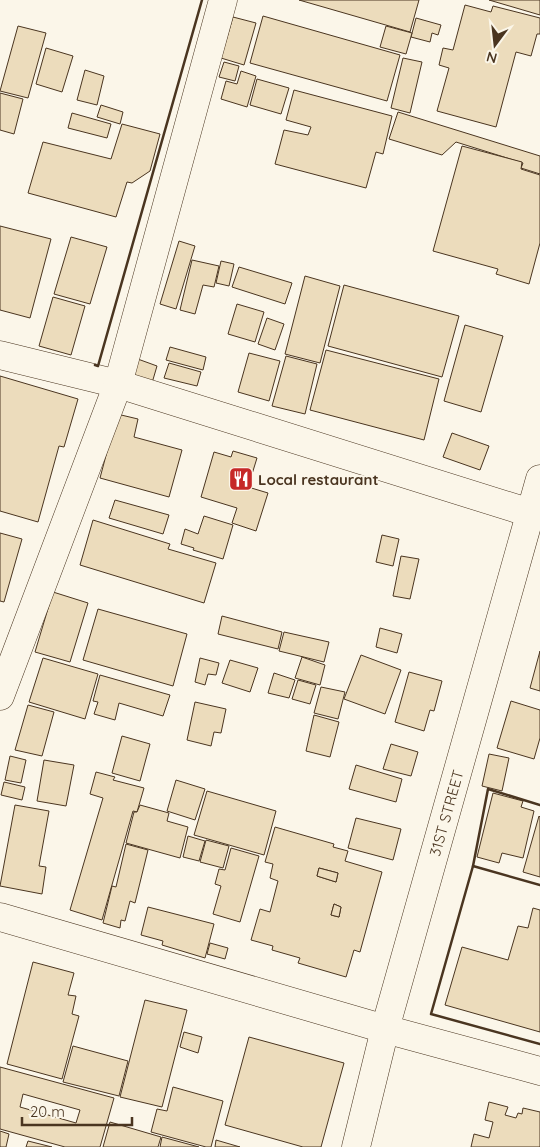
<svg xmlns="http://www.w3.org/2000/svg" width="540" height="1147" viewBox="0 0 540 1147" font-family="Quicksand,sans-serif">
	<rect width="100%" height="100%" fill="#fbf6e9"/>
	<g fill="#ecdcbc" stroke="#4a3520" fill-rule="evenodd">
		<path d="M299,0H419L410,32Z"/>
		<path d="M489,0H540V15Z"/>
		<path d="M465,5L491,12L493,6L540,18V34H537L531,56L516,52L496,127L437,111L449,68L439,65L443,48L453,50Z"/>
		<path d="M263,16L400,55L387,101L250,63Z"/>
		<path d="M233,17L256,23L244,65L221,58Z"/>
		<path d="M416,18L441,25L438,35L432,33L430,42L411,37Z"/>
		<path d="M18,26L46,33L28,98L0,91Z"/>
		<path d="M386,26L412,33L406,54L380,47Z"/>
		<path d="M46,48L73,56L62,92L36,84Z"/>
		<path d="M403,58L422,62L410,113L391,108Z"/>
		<path d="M224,62L239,66L235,81L219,77Z"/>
		<path d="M85,70L104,76L97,105L77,100Z"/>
		<path d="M241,71L256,76L247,107L221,99L226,81L237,84Z"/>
		<path d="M257,79L289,88L281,114L250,105Z"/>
		<path d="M294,90L392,116L383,154L376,152L366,188L275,164L284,130L308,135L311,127L286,120Z"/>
		<path d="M0,93L23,99L14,134L0,130Z"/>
		<path d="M101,105L123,112L120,124L97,117Z"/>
		<path d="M398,112L540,156V174L521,168L523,163L456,142L442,155L389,139Z"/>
		<path d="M72,113L111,124L107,138L68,128Z"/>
		<path d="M122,124L160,134L150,171L132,183L127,182L116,217L28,193L43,142L111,159Z"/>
		<path d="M462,146L522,162L521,169L540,175V243L529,284L496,274L498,269L433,251Z"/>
		<path d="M0,226L51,239L30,318L0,310Z"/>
		<path d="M71,237L107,247L90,304L54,294Z"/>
		<path d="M179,241L195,246L176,309L160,304Z"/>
		<path d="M192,260L219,266L214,287L203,285L195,314L180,310Z"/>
		<path d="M221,261L234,264L229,286L216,283Z"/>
		<path d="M239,267L292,283L285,304L232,287Z"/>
		<path d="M305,276L340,286L320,363L285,354Z"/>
		<path d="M344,285L459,316L442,377L328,346Z"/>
		<path d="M53,297L85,306L71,355L39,346Z"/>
		<path d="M237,304L264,312L255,342L228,334Z"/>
		<path d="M267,318L284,324L275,350L258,344Z"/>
		<path d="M465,325L503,336L481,412L444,401Z"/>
		<path d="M170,347L206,357L203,370L166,360Z"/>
		<path d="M326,350L439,379L424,440L310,410Z"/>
		<path d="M249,353L280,361L269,401L238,392Z"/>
		<path d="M286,356L317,364L305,414L272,406Z"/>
		<path d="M135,358L157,366L152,383L130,375Z"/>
		<path d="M169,363L201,372L197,386L164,378Z"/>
		<path d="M0,376L78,399L64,447L59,446L38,522L0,511Z"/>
		<path d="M117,414L138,419L134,437L182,450L169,497L100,478Z"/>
		<path d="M452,433L489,446L480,470L443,457Z"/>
		<path d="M233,451L257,458L248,487L268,493L256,531L232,523L237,508L201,497L214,452L231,457Z"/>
		<path d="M115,500L169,515L163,534L109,518Z"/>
		<path d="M204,516L233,525L223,559L193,550L194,548L181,544L185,529L198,534Z"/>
		<path d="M93,520L170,544L168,549L216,563L204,603L80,565Z"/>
		<path d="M0,533L22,539L4,602L0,601Z"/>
		<path d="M382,535L399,539L393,566L376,562Z"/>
		<path d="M401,556L419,559L410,599L393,596Z"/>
		<path d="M53,592L88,603L70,662L35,652Z"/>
		<path d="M98,609L187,634L173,686L83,660Z"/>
		<path d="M222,616L282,632L278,649L218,634Z"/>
		<path d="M380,628L402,634L397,653L376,647Z"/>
		<path d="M284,632L329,642L324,662L279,651Z"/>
		<path d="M540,651V691L530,688Z"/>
		<path d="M361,655L401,670L385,714L344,699Z"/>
		<path d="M302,657L325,665L320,685L295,678Z"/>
		<path d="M43,658L98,674L85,719L29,702Z"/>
		<path d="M200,658L219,663L216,675L208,674L205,685L195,682Z"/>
		<path d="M230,660L258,668L250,692L222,683Z"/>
		<path d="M409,672L442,681L434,711L430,710L424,731L395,722Z"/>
		<path d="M274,673L295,680L289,698L268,693Z"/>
		<path d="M100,675L170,695L163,716L119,703L115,720L94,714L98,702L93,701Z"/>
		<path d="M298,680L316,685L310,704L292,699Z"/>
		<path d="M321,687L345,692L338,719L314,713Z"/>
		<path d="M511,701L540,710V738L534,759L497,748Z"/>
		<path d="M195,702L226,709L221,733L214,732L211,746L187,740Z"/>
		<path d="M28,705L54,712L42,756L15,750Z"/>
		<path d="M314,715L339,722L330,757L306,751Z"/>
		<path d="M122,736L150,744L140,781L112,773Z"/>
		<path d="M391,744L418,752L411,776L383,769Z"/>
		<path d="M489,754L509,758L502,791L482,786Z"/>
		<path d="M10,756L26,760L21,783L5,780Z"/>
		<path d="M44,760L74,765L66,806L37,801Z"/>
		<path d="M356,765L402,779L396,802L349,789Z"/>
		<path d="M96,772L115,777L113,780L144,788L137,812L133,811L102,920L70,910L103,798L90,794Z"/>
		<path d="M176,780L205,789L195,820L167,811Z"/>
		<path d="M4,782L25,787L22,800L1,795Z"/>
		<path d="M207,791L276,811L264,855L194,835Z"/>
		<path d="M493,793L523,801L521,807L534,811L523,858L502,853L499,863L477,857Z"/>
		<path d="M15,805L49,811L39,866L46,867L42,894L0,886Z"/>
		<path d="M140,805L169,813L167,821L188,827L180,858L126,843L134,812H137Z"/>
		<path d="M539,816L540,817V877L523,872Z"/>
		<path d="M356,818L401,829L393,860L348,848Z"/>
		<path d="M275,827L334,844L333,847L348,851L345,861L382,872L360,952L354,950L346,977L298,963L300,958L272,950L273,946L251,940L260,909L270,912L278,881L270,878L273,864L265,862ZM319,868L338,873L336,882L317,876ZM334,904L341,907L339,917L331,915Z"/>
		<path d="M188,836L205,841L199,861L183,857Z"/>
		<path d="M206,840L229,846L223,868L200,862Z"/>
		<path d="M126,844L148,850L135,903L130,901L125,921L121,920L120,928L103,923L112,886L116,887Z"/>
		<path d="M231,848L259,856L240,922L213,914L221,886L215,884L219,869L225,870Z"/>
		<path d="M319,868L338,873L336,882L317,876Z"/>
		<path d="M334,904L341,907L339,917L331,915Z"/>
		<path d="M148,907L214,924L205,958L162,945L163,941L141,935Z"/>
		<path d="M533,908L540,910V1032L445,1005L462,947L508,960L518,926L528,928Z"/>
		<path d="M210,943L228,948L225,959L207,954Z"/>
		<path d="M33,962L74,973L68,995L76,996L72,1014L79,1016L62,1079L7,1064Z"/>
		<path d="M145,1000L187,1010L162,1107L120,1097Z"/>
		<path d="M184,1032L202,1037L198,1053L180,1047Z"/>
		<path d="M249,1037L344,1063L321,1147H303L225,1125Z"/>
		<path d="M73,1046L128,1061L119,1096L63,1082Z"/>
		<path d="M0,1067L114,1098L100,1147H65L0,1129ZM23,1094L80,1110L76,1123L20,1107Z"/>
		<path d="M173,1087L223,1101L211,1147H206L151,1132L157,1109L167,1111Z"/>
		<path d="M489,1102L508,1107L505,1115L516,1118L518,1113L522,1114L523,1108L540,1112V1147H471L474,1134L489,1138L493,1122L485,1120Z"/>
		<path d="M110,1122L161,1137L158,1147H103Z"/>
		<path d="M0,1131L9,1134L6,1147H0Z"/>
		<path d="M162,1137L199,1147H160Z"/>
		<path d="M216,1140L240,1147H215Z"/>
		<path d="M28,1141L52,1147H26Z"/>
	</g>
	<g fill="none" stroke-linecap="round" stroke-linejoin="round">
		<defs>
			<g id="minor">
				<path d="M0,355L118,384L540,516"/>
				<path d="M0,696L118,384L223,0"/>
				<path d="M0,917L385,1029L540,1071"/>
				<path id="s1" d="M356,1147L385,1029L540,479"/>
			</g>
		</defs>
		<use href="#minor" stroke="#4a3520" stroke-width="29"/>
		<use href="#minor" stroke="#fbf6e9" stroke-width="28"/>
		<g stroke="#4a3520" stroke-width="2.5">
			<path d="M95,365L98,366L202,0"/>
			<path d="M473,866L488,789L540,805"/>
			<path d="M540,885L473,866L431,1014L540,1044"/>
		</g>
	</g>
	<defs>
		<symbol id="restaurant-square" viewBox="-11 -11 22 22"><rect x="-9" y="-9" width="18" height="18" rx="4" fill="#c62828" stroke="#fbf6e9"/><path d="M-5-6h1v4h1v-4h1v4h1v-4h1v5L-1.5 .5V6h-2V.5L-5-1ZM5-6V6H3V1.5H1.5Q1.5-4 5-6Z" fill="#fff"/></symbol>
	</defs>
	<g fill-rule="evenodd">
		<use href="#restaurant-square" x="227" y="465" width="28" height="28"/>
	</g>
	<g text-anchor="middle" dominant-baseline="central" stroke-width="4" stroke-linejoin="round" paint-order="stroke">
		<g font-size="15" font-weight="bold" fill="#4a3520" stroke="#fbf6e9" text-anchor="start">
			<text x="258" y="479">Local restaurant</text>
		</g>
		<g font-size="15" fill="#4a3520" stroke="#fbf6e9">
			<text stroke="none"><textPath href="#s1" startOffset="346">31ST STREET</textPath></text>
		</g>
	</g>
	<g transform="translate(495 45) rotate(195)" stroke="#fbf6e9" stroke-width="4" paint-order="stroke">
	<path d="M0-4L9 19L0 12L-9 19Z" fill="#4a3520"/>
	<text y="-8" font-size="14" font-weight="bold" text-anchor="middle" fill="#4a3520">N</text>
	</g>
	<path d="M22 1117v8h110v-8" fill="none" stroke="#4a3520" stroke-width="2.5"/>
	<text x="30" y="1117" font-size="15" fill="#4a3520" stroke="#fbf6e9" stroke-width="4" paint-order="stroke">20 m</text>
</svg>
